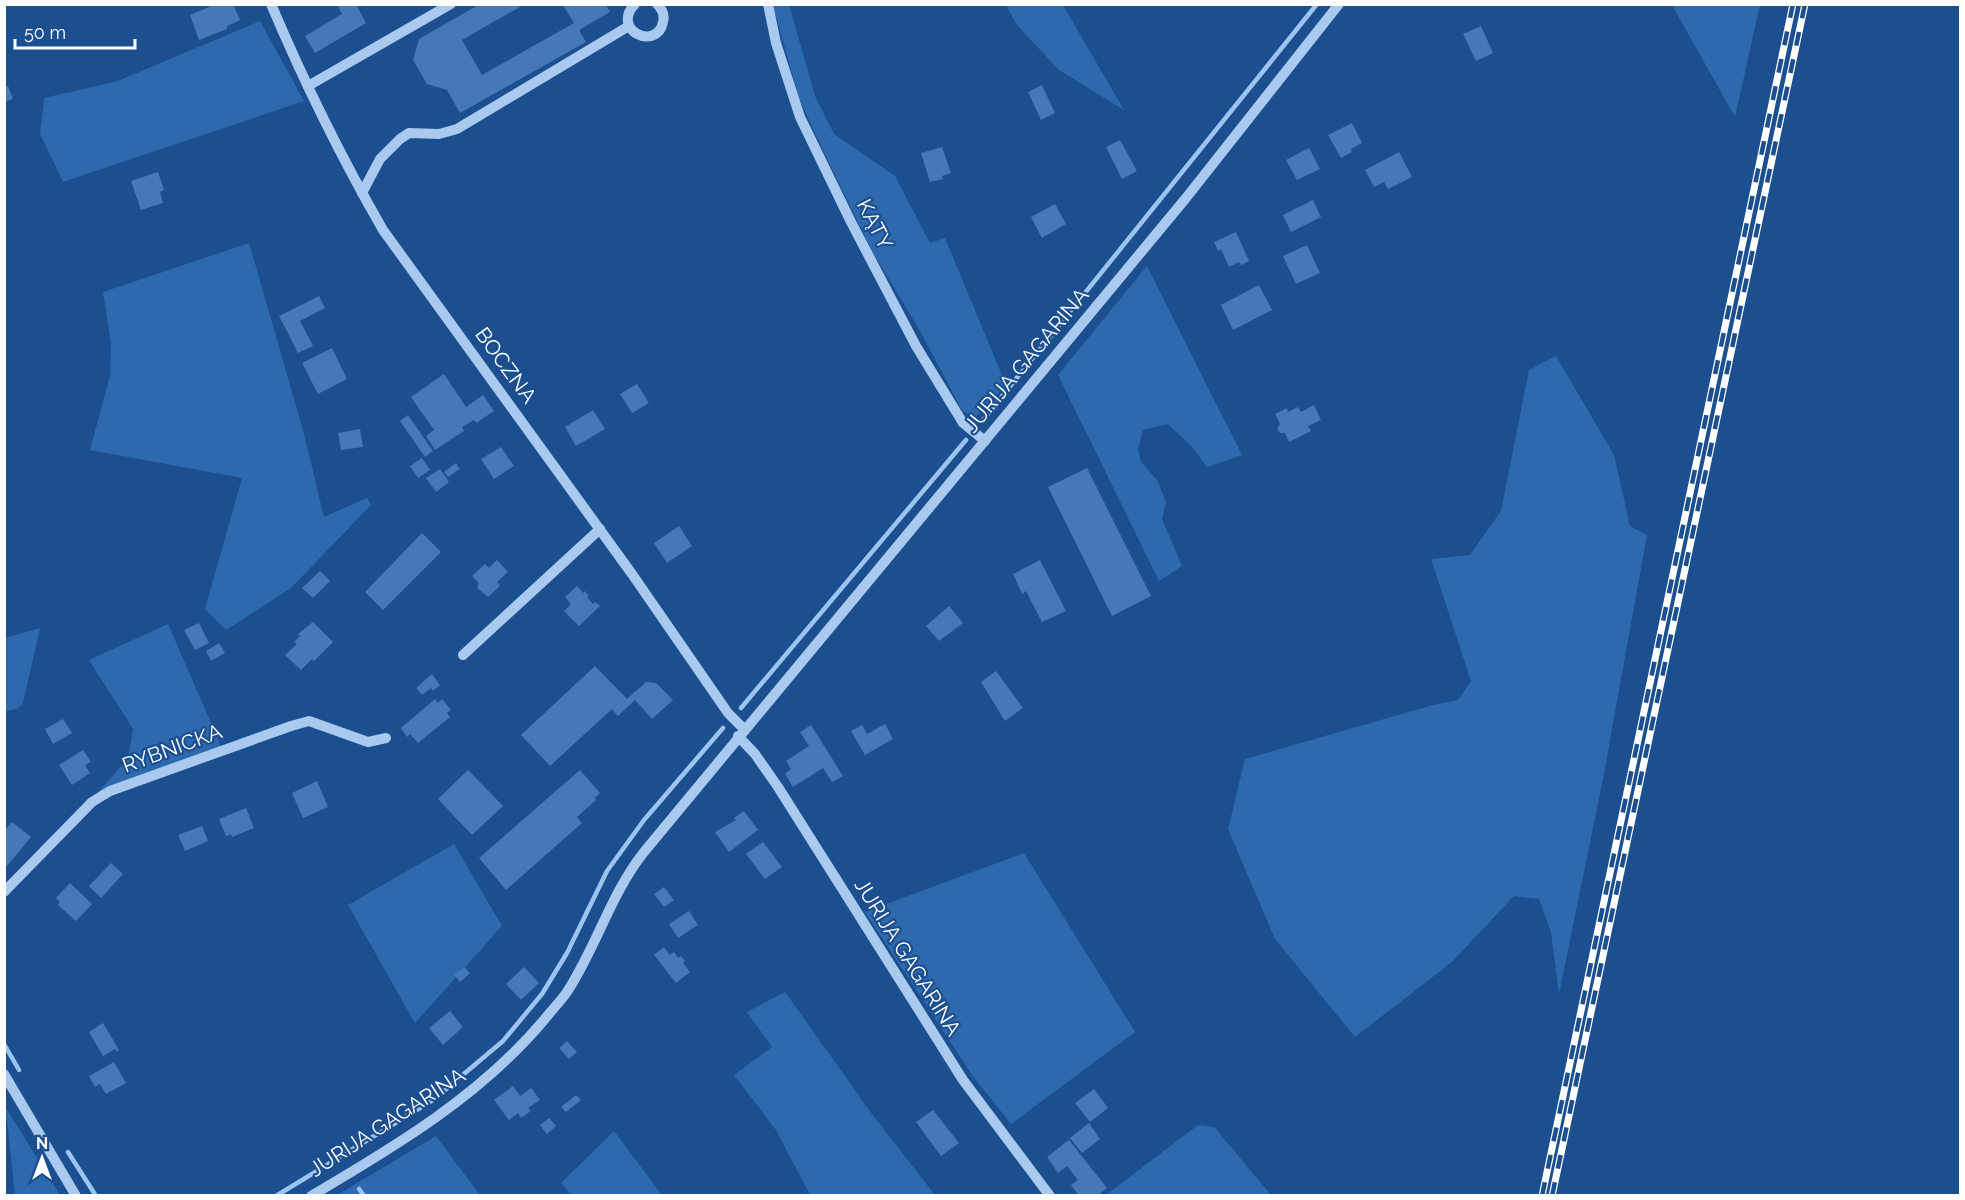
<svg xmlns="http://www.w3.org/2000/svg" width="1965" height="1200" viewBox="0 0 1965 1200" font-family="Raleway,sans-serif">
	<rect width="100%" height="100%" fill="#1b4f8f"/>
	<g fill="#2e69ad">
		<path d="M773,5H789L815,96L834,134L895,176L930,243L945,238L1006,385L976,417L963,412L920,331L872,251L819,142L799,98Z"/>
		<path d="M1006,5H1063L1124,110L1059,70L1017,25Z"/>
		<path d="M1672,5H1760L1735,117Z"/>
		<path d="M260,21L304,101L63,182L40,134L44,98L118,81Z"/>
		<path d="M249,243L303,430L324,517L367,498L371,505L291,588L226,630L205,609L242,478L90,450L110,376L111,344L103,292Z"/>
		<path d="M1147,266L1242,455L1207,467L1192,447L1168,424L1143,430L1138,450L1141,462L1157,480L1166,502L1162,519L1182,566L1159,581L1058,375Z"/>
		<path d="M1556,356L1614,455L1630,526L1647,535L1603,779L1559,994L1551,932L1539,899L1514,896L1452,962L1355,1037L1275,939L1228,829L1245,759L1433,705L1458,700L1471,681L1431,559L1470,555L1501,511L1529,370Z"/>
		<path d="M168,624L221,746L97,793L128,759L133,729L89,660Z"/>
		<path d="M40,628L23,703L17,709L5,711V638Z"/>
		<path d="M454,844L502,926L415,1023L348,905Z"/>
		<path d="M1024,853L1135,1032L1011,1124L972,1075L865,912Z"/>
		<path d="M785,992L872,1114L935,1195H810L776,1130L734,1075L772,1047L747,1012Z"/>
		<path d="M5,1108H6L60,1195H15L7,1120L5,1119Z"/>
		<path d="M1198,1125L1214,1127L1271,1195H1106Z"/>
		<path d="M614,1131L662,1195H571L561,1183Z"/>
		<path d="M436,1136L480,1195H337Z"/>
	</g>
	<g fill="none" stroke-linecap="round" stroke-linejoin="round">
		<g stroke="#9cc4f0" stroke-width="4.5">
			<path d="M983,420L1317,4"/>
			<path d="M741,708L966,440"/>
			<path d="M4,1044L19,1070"/>
			<path d="M68,1152L96,1196"/>
			<path d="M359,1189L364,1196"/>
			<path d="M276,1196L433,1100L503,1041L542,994L567,953L607,871L644,820L723,728"/>
		</g>
	</g>
	<g fill="#4478b7">
		<path d="M216,4H233L240,20L227,26V29L199,40L190,15Z"/>
		<path d="M337,4H356L366,23L315,53L305,36L342,14Z"/>
		<path d="M480,4H525L462,40L482,75L574,23L563,5H606L610,12L579,30L586,42L460,113L447,90L427,84L413,60L419,39Z"/>
		<path d="M1481,26L1493,53L1476,61L1463,34Z"/>
		<path d="M1042,85L1055,113L1041,120L1028,92Z"/>
		<path d="M8,86L13,99L4,102V87Z"/>
		<path d="M1352,123L1362,143L1351,149L1352,152L1341,158L1328,135Z"/>
		<path d="M1120,140L1137,171L1122,179L1106,147Z"/>
		<path d="M942,147L951,173L942,176L943,179L930,182L921,153Z"/>
		<path d="M1309,148L1320,169L1297,180L1286,160Z"/>
		<path d="M1399,152L1412,177L1388,189L1384,182L1374,187L1365,170Z"/>
		<path d="M158,172L164,190L160,192L163,203L141,210L131,181Z"/>
		<path d="M1313,200L1321,217L1291,232L1283,215Z"/>
		<path d="M1055,204L1066,224L1042,238L1031,217Z"/>
		<path d="M1236,232L1249,261L1241,265L1239,262L1229,267L1221,249L1218,251L1214,242Z"/>
		<path d="M1307,245L1320,273L1296,284L1283,256Z"/>
		<path d="M1259,285L1272,310L1233,330L1221,305Z"/>
		<path d="M319,296L325,308L300,321L313,346L298,353L279,316Z"/>
		<path d="M332,348L347,379L318,394L302,363Z"/>
		<path d="M444,374L466,407L483,395L494,411L476,423L474,420L462,427L464,431L435,450L426,436L434,430L411,397Z"/>
		<path d="M637,384L649,403L632,413L620,394Z"/>
		<path d="M1314,405L1321,420L1308,426L1311,431L1289,442L1285,433H1280L1277,428L1280,424L1275,414L1287,408L1288,412L1298,407L1301,412Z"/>
		<path d="M593,410L605,429L576,446L565,427Z"/>
		<path d="M408,415L433,451L425,457L400,421Z"/>
		<path d="M360,429L363,447L341,450L338,433Z"/>
		<path d="M501,447L514,466L494,479L481,459Z"/>
		<path d="M422,458L430,470L418,478L410,466Z"/>
		<path d="M456,463L460,469L448,477L444,472Z"/>
		<path d="M1087,468L1151,596L1112,616L1048,487Z"/>
		<path d="M440,469L449,482L436,492L426,478Z"/>
		<path d="M679,526L692,546L667,563L654,543Z"/>
		<path d="M422,533L441,552L383,610L365,592Z"/>
		<path d="M497,560L508,572L497,582L500,586L488,597L477,588L479,583L472,576L485,564L489,568Z"/>
		<path d="M1040,560L1066,611L1042,622L1026,591L1022,594L1013,574Z"/>
		<path d="M320,571L330,581L313,598L302,588Z"/>
		<path d="M577,586L583,593L585,591L589,596L587,597L593,604L595,602L600,606L579,626L564,611L571,604L565,597Z"/>
		<path d="M949,606L963,623L939,641L926,626Z"/>
		<path d="M313,622L333,642L314,661L312,659L301,670L285,655L297,644L294,642L300,636L298,634Z"/>
		<path d="M199,623L209,643L195,650L184,630Z"/>
		<path d="M219,643L225,653L211,661L206,651Z"/>
		<path d="M595,666L627,699L646,682L656,683L673,700L652,719L635,700L618,716L612,709L550,766L521,735Z"/>
		<path d="M996,671L1023,708L1005,721L981,682Z"/>
		<path d="M432,674L440,685L433,691L431,688L422,695L416,688Z"/>
		<path d="M435,699L438,703L442,699L451,710L447,713L450,717L418,743L410,734L407,737L401,728Z"/>
		<path d="M63,719L72,733L53,744L45,729Z"/>
		<path d="M885,724L893,739L865,755L851,731L862,725L867,734Z"/>
		<path d="M811,725L843,776L832,782L823,768L793,787L785,774L791,769L786,761L809,746L800,732Z"/>
		<path d="M83,750L91,762L85,765L90,773L72,785L59,765Z"/>
		<path d="M468,770L503,806L472,835L438,799Z"/>
		<path d="M580,770L600,793L595,798L596,800L577,817L582,823L506,890L479,858Z"/>
		<path d="M317,781L328,807L303,818L292,793Z"/>
		<path d="M246,808L254,828L232,837L231,834L226,836L219,819Z"/>
		<path d="M744,811L758,830L729,852L715,832L736,820L734,818Z"/>
		<path d="M12,822L31,837L7,866L4,864V831Z"/>
		<path d="M202,826L208,841L185,851L178,835Z"/>
		<path d="M763,842L782,867L765,879L746,854Z"/>
		<path d="M111,863L123,874L101,898L89,886Z"/>
		<path d="M70,883L92,904L76,921L58,905L60,902L56,898Z"/>
		<path d="M664,887L674,900L664,907L654,894Z"/>
		<path d="M689,911L698,925L678,938L669,924Z"/>
		<path d="M664,947L670,955L674,952L678,958L681,956L685,961L683,963L690,972L676,983L654,955Z"/>
		<path d="M464,967L470,973L460,982L454,975Z"/>
		<path d="M524,967L539,983L521,1000L506,984Z"/>
		<path d="M450,1011L463,1027L443,1045L429,1028Z"/>
		<path d="M103,1023L119,1050L117,1052L115,1049L103,1056L89,1032Z"/>
		<path d="M567,1041L577,1052L569,1059L559,1048Z"/>
		<path d="M114,1062L126,1083L106,1094L100,1084L95,1087L89,1076Z"/>
		<path d="M513,1086L520,1096L531,1088L540,1100L528,1108L531,1111L521,1118L518,1113L509,1120L494,1100Z"/>
		<path d="M1094,1089L1108,1108L1090,1122L1075,1103Z"/>
		<path d="M576,1095L581,1100L566,1112L561,1107Z"/>
		<path d="M933,1110L959,1143L941,1156L916,1122Z"/>
		<path d="M549,1118L556,1126L547,1134L540,1125Z"/>
		<path d="M1089,1123L1100,1139L1082,1153L1070,1138Z"/>
		<path d="M1069,1140L1107,1188L1097,1196H1079L1071,1185L1078,1180L1067,1166L1058,1173L1047,1157Z"/>
	</g>
	<g fill="none" stroke-linecap="round" stroke-linejoin="round">
		<g stroke="#a9c9ee" stroke-width="10">
			<path d="M271,4C304,82 341,157 383,230L632,574L728,713L744,729"/>
			<path d="M635,4C610,30 657,52 663,22C665,15 662,9 657,4"/>
			<path d="M768,4L776,43L800,117L851,222L916,346L963,423L985,441"/>
			<path d="M308,86L451,4"/>
			<path d="M362,193L380,159L400,139L409,133L439,134L457,129L629,26"/>
			<path d="M463,655L600,529"/>
			<path d="M738,736L755,754L778,787L963,1080L1050,1196"/>
			<path d="M4,892L92,802L110,791L291,726L309,721L368,742L386,738"/>
			<path d="M4,1074L76,1196"/>
			<path d="M311,1196C396,1146 480,1096 544,1020C551,1011 560,1002 567,992C597,946 610,895 644,852L1186,198L1339,4"/>
		</g>
		<defs>
			<g id="rail">
				<path d="M1542,1196L1793,4"/>
				<path d="M1552,1196L1805,4"/>
			</g>
		</defs>
		<use href="#rail" stroke="#fff" stroke-width="7"/>
		<use href="#rail" stroke="#1b4f8f" stroke-width="4.5" stroke-dasharray="14" stroke-linecap="butt"/>
	</g>
	<g text-anchor="middle" dominant-baseline="central" stroke-width="4.5" stroke-linejoin="round" paint-order="stroke">
		<g font-size="21" fill="#fff" stroke="#1b4f8f">
			<text transform="translate(875 224) rotate(63)">KĄTY</text>
			<text transform="translate(1026 360) rotate(-50)">JURIJA GAGARINA</text>
			<text transform="translate(506 365) rotate(54)">BOCZNA</text>
			<text transform="translate(172 748) rotate(-20)">RYBNICKA</text>
			<text transform="translate(908 957) rotate(58)">JURIJA GAGARINA</text>
			<text transform="translate(387 1122) rotate(-33)">JURIJA GAGARINA</text>
		</g>
	</g>
	<rect width="1965" height="1200" fill="none" stroke="#ffffff" stroke-width="12"/>
	<g transform="translate(42 1158)" stroke="#1b4f8f" stroke-width="4.5" paint-order="stroke">
	<path d="M0-4.5L10 22L0 15L-10 22Z" fill="#ffffff"/>
	<text y="-9" font-size="16" font-weight="bold" text-anchor="middle" fill="#ffffff">N</text>
	</g>
	<path d="M15 39v9h120v-9" fill="none" stroke="#ffffff" stroke-width="3"/>
	<text x="24" y="39" font-size="18" fill="#ffffff" stroke="#1b4f8f" stroke-width="4.5" paint-order="stroke">50 m</text>
</svg>
